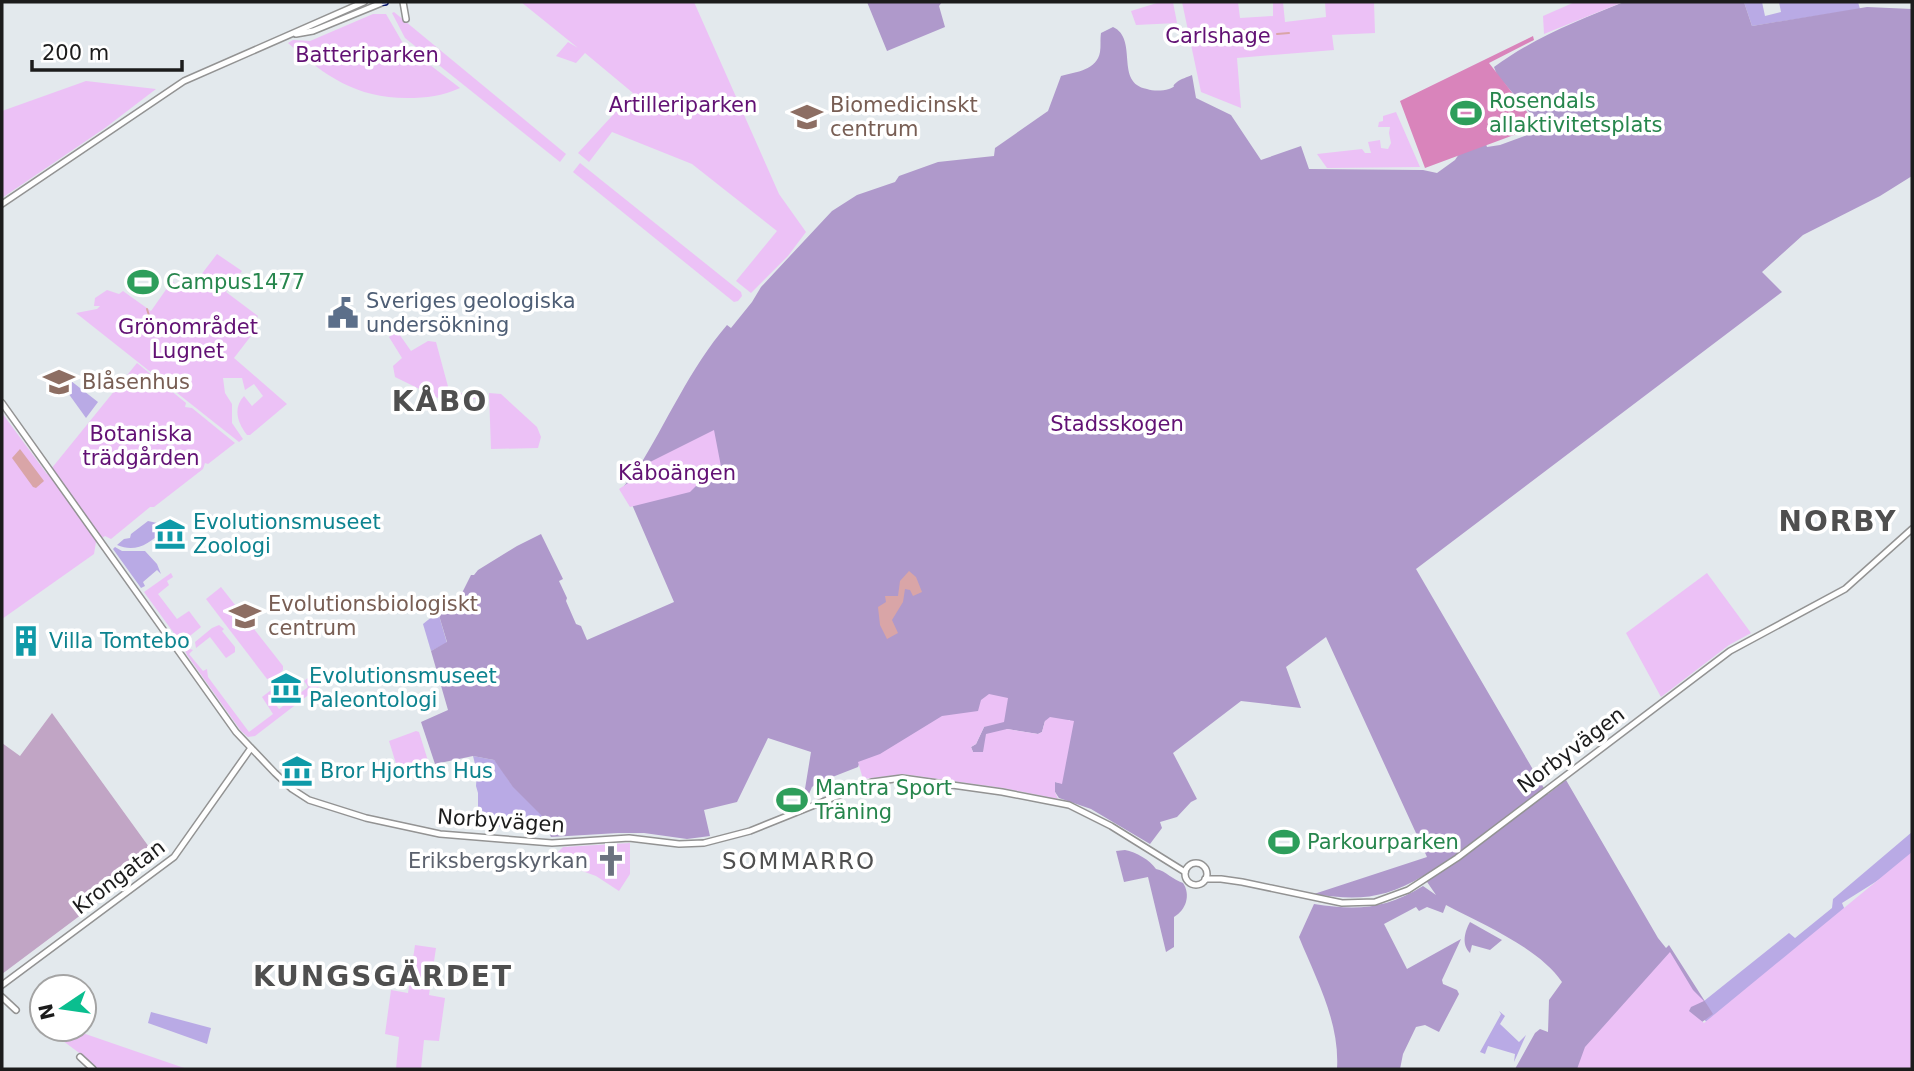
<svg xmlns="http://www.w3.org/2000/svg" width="1914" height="1071" viewBox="0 0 1914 1071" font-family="'DejaVu Sans',sans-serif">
	<rect width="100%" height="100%" fill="#e3e9ed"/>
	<g fill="#b9aae5">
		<path d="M1744,2H1762L1765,16L1781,12L1779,2H1858L1860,9L1752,26Z"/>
		<path d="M62,374L98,402L86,418L58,379Z"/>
		<path d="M148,521L157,523L162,531C150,544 135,553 117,545L124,539L130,538L131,534Z"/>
		<path d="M115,547L122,551H145L157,564L161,574L157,570L143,582L145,586L141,588L113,549Z"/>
		<path d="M438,612L447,643L431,651L423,624Z"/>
		<path d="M473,756L494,760C514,783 507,792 541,794L551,829L548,830L478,825V793L476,786L477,772Z"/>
		<path d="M1912,832V859L1842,903L1912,1069L1735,1049L1691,1007L1704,1001L1789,933L1795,938L1832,908L1833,899Z"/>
		<path d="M1499,1011L1505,1016L1500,1024L1519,1042L1526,1035L1514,1062L1515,1054L1488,1046L1485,1054L1480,1052L1501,1014Z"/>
		<path d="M151,1012L211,1028L207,1044L148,1023Z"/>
	</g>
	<g fill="#af99cb">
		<path d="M867,2H942L939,6L945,27L887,51Z"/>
		<path d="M1624,2H1744L1752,26L1867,7L1912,9V176L1880,196L1803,235L1762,272L1782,292L1416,569L1542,785L1548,794L1566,780L1658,938L1666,948L1669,945L1713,1014L1702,1022L1687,1012L1654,1062L1633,1069H1515L1535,1033L1540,1029L1548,1032L1549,1000L1562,982C1539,948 1482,924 1446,905L1443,913L1427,907L1419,911L1416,907L1384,924L1407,969L1461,939L1442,980L1443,984L1457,990L1459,994L1439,1032L1425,1025L1416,1027L1403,1054L1400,1069H1337C1340,1022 1316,979 1299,937L1314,904C1358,911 1385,909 1423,886L1436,895L1423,876C1384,899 1358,901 1314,894L1427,857L1326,637L1286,667L1301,708L1241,701L1173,753L1197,799L1191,802L1177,817L1160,822L1162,828L1150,844L1091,809L1059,798L1055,792V782L1060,783L1070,720L1045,721L1042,732L1038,734L1007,729L983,752H973L971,747L976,744L984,727L979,711L859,764L858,767L817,783L812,787L809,794L804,795L811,752L768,738L737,802L704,810L710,836L687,839L644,833H618L551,837L541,815L513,787L494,760L473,756L435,764L421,722L448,710L431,651L447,642L438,612L451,601L460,597L471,575H474L478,570L517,546L541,534L563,579L559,581L567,598L566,601L576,624L581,626L587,640L674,602L624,486L637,470C667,422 690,368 727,325L731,328L752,302L761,287L832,211L857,195L895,182L899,176L938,162L994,156L995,148L1048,111L1061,76C1076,72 1097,70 1100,52C1101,46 1100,40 1101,33L1113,27C1139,39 1114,83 1147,89C1153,91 1162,91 1169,89C1179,85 1169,88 1177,82C1180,79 1188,77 1192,75L1196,98L1231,115L1261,160L1301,146L1309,169L1423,170L1437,173L1455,160L1459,154L1485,141L1487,147L1500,145L1544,129L1497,75L1494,67C1533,38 1579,20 1624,2Z"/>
		<path d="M1125,850C1136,852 1150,860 1156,869C1166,871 1173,880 1183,883C1191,895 1186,910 1174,917V947L1166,952L1148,877L1124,882L1116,851Z"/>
		<path d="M1470,922L1502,940L1490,950L1472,945L1470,953C1461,944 1465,931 1470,922Z"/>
	</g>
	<path fill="#c1a5c5" d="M52,713L157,858L2,974V743L20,756Z"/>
	<g fill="#ecc1f6">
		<path d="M521,2H694L779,194L806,232L788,256L751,293L736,281L777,231L692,164L612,132L589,162L578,153L633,93L585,53L576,63L556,56L568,42L578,48Z"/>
		<path d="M1160,2H1173L1177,23L1136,25L1131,11Z"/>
		<path d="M1182,2H1238L1240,18L1273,16V2H1283L1285,22L1326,17L1325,2H1374L1375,33L1332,35L1334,50L1237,58L1241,108L1201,92Z"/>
		<path d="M1575,2H1623L1544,34L1543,16Z"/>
		<path d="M394,12L566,154L560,162L405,38L392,13Z"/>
		<path d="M373,14H386L404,45L460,88C442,96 427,98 407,98C356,98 325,76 288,43L293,40L310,41Z"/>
		<path d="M86,81L156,89L105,128L2,198V111Z"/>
		<path d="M1396,112L1420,167L1327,168L1317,154L1362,149L1365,153H1371L1368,142L1380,140L1381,148L1388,149L1391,143L1389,133L1390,127H1378L1379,122L1383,121V116Z"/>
		<path d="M580,163L741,292L742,296L738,301L734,302L573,172Z"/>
		<path d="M217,254L242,271L226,292L258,316L250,328L254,332L234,358L287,404L250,435H247C237,422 233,408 244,396L252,406L263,396L254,384L245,390L242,378H223L225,393L232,404V423L243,439L239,442L76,313L97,309L100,306H94L95,298L107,290L119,294L123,291L151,311L172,281L184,290L191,288Z"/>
		<path d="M397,331L411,351L428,341L436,342L450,394L478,392L479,399L451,400L450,404L395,377L393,366L402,358L389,337Z"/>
		<path d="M137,363L186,403L185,407L192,408L235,443L208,464L205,463L203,469L154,507H150L111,539L105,536L96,542L94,554L2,619V413L47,474Z"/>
		<path d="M489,393L501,394L537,427L541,437L538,448L491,449Z"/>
		<path d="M714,430L723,477L698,484L690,492L630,507L619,489L628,483L640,467Z"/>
		<path d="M171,573L173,577L167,581L169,585L158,594L177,619L189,611L201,627L181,643L144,592Z"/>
		<path d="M1707,573L1751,633L1729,645L1661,697L1626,633Z"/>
		<path d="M221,587L283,666V670L276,677L267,679L206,599Z"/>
		<path d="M219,625L224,629L222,631L235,647V652L226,658L210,637L196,648L195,642L212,628Z"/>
		<path d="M187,648L193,650L189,654L203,671L207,669L208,677L249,732L273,714L262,697L279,684L284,688L271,698L279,709L308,687L304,681L313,674H316L324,683L255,736L248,737L241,731L187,655L185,650Z"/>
		<path d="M989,694L1008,698L1004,722L984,727L976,744L971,747L973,752H983L986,734L1007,729L1038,734L1042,732L1045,721L1050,717L1074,721L1062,784L1055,782V792L1058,799L1003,788L903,774L863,779L858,762L880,754L942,716L978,711L981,700Z"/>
		<path d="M416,731L419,732L429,764L398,770L389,741Z"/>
		<path d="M630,843V874L619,891L596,876L563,864L558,852L563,847Z"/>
		<path d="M1912,852V1069H1577L1585,1047L1670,952L1693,990L1704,1001L1691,1007L1689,1011L1704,1023Z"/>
		<path d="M415,945L436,948L429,995L445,998L439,1041L424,1040L421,1069H396L399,1037L385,1034L391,990L408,993Z"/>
		<path d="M47,1029H71L187,1069H97L82,1055Z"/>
	</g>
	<path fill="#d984bb" d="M1533,36L1534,40L1489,63L1538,126L1425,168L1400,101Z"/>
	<g fill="#d9a5a7">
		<path d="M20,449L44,481L36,488L33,487L12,458Z"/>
		<path d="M909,571L916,577L922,592L913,596L910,590L905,589L903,602L892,620L898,633L887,639L880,625L878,607L886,602L885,596H898L900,581Z"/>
	</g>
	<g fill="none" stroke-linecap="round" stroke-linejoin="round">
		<g stroke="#d9a5a7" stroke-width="2">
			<path d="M1236,29L1251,32"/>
			<path d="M1277,34L1289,33"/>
			<path d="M147,309L152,325"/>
		</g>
		<defs>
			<g id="tertiary">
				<path d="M403,2L406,19"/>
				<path d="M296,34L313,31L384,2"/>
				<path d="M2,204L184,81L364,2"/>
				<path d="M2,403L236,732L275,773L292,789L309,800L366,818L440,834L552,843L629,838L679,844L704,843L750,831L872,782L902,778L1002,792L1069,805L1111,826L1185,872"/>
				<circle cx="1196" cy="874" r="11"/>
				<path d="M1205,879H1221L1242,882L1342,903L1375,902L1408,890L1457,858L1730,651L1845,589L1912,529"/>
				<path d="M2,985L174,857L251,748"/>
				<path d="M2,997L16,1010"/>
				<path d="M80,1057L93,1069"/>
			</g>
			<path id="secondary" d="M384,2H385"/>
		</defs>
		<use href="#tertiary" stroke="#939393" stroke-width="8"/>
		<use href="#secondary" stroke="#0a196d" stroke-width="8"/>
		<use href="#tertiary" stroke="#fff" stroke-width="5"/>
		<use href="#secondary" stroke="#b8c5f6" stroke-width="5"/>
	</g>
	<defs>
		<symbol id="stadium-bare" viewBox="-9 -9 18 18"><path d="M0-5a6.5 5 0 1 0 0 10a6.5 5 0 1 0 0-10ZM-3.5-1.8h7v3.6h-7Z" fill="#2e9e5b" stroke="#fff" stroke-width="2.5" paint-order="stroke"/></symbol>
		<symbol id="university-bare" viewBox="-9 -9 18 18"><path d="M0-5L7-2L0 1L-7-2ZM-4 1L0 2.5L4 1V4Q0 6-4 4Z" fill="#8d6e63" stroke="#fff" stroke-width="2.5" paint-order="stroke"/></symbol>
		<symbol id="civic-bare" viewBox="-9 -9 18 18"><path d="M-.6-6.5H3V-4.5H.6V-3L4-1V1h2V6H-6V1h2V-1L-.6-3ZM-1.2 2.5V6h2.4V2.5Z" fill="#5c6f8a" stroke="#fff" stroke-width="2.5" paint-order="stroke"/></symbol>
		<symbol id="museum-bare" viewBox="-9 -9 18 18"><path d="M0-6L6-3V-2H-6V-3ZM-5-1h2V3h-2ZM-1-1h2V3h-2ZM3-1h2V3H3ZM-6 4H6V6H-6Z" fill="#0f9aa8" stroke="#fff" stroke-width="2.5" paint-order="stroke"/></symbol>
		<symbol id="building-bare" viewBox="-9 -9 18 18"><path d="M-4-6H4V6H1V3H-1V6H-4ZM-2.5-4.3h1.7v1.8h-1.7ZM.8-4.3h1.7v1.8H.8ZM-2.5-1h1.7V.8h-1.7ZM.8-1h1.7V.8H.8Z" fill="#0f9aa8" stroke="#fff" stroke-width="2.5" paint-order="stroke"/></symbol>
		<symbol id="church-bare" viewBox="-9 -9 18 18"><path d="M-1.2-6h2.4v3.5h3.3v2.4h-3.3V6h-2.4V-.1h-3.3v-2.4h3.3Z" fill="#6b7280" stroke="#fff" stroke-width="2.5" paint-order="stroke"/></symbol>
	</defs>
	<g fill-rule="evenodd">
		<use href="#stadium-bare" x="1444" y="91" width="44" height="44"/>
		<use href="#university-bare" x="785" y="95" width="44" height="44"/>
		<use href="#stadium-bare" x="121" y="260" width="44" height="44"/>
		<use href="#civic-bare" x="321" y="291" width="44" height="44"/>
		<use href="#university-bare" x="37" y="360" width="44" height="44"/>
		<use href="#museum-bare" x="148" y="512" width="44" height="44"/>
		<use href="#university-bare" x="223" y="594" width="44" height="44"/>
		<use href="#building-bare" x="4" y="619" width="44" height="44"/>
		<use href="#museum-bare" x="264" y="666" width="44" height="44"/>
		<use href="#museum-bare" x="275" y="749" width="44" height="44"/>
		<use href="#stadium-bare" x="770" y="778" width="44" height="44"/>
		<use href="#stadium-bare" x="1262" y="820" width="44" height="44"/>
		<use href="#church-bare" x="589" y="839" width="44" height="44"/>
	</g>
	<g text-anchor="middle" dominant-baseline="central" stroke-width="7" stroke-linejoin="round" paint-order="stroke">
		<g font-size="21" fill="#621174" stroke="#fff">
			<text x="1218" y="36">Carlshage</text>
			<text x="367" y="55">Batteriparken</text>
			<text x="683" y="105">Artilleriparken</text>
			<text x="188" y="327">Grönområdet<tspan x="188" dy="24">Lugnet</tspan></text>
			<text x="1117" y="424">Stadsskogen</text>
			<text x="141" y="434">Botaniska<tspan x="141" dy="24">trädgården</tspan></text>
			<text x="677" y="473">Kåboängen</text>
		</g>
		<g font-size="21" fill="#27864d" stroke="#fff" text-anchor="start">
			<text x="1489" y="101">Rosendals<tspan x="1489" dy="24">allaktivitetsplats</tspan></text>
			<text x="166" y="282">Campus1477</text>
			<text x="815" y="788">Mantra Sport<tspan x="815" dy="24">Träning</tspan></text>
			<text x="1307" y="842">Parkourparken</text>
		</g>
		<g font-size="21" fill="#785e54" stroke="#fff" text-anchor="start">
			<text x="830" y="105">Biomedicinskt<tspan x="830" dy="24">centrum</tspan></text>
			<text x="82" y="382">Blåsenhus</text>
			<text x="268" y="604">Evolutionsbiologiskt<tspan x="268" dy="24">centrum</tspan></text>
		</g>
		<g font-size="21" fill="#4e5e75" stroke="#fff" text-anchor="start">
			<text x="366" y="301">Sveriges geologiska<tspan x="366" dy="24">undersökning</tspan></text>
		</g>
		<g font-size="21" fill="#0d838f" stroke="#fff" text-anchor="start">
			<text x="193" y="522">Evolutionsmuseet<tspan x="193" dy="24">Zoologi</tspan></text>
			<text x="49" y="641">Villa Tomtebo</text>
			<text x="309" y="676">Evolutionsmuseet<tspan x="309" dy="24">Paleontologi</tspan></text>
			<text x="320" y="771">Bror Hjorths Hus</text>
		</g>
		<g font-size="21" fill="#1c1c1c" stroke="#fff">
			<text transform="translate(1571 750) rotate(-37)">Norbyvägen</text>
			<text transform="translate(501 821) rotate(4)">Norbyvägen</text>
			<text transform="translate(119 877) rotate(-37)">Krongatan</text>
		</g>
		<g font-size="21" fill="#5b616d" stroke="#fff" text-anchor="end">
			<text x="588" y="861">Eriksbergskyrkan</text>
		</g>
		<g font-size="23" letter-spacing="2" fill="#4f4f4f" stroke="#fff">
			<text x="799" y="861">SOMMARRO</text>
		</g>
		<g font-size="28" font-weight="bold" letter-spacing="2" fill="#4f4f4f" stroke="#fff">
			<text x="440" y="401">KÅBO</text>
			<text x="1838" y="521">NORBY</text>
			<text x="383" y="976">KUNGSGÄRDET</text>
		</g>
	</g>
	<rect width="1914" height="1071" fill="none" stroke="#1c1c1c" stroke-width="7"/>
	<g transform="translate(63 1008) rotate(257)"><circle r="33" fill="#ffffff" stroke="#a4a4a4" stroke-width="2"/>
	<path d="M0-5L12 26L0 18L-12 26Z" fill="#0abe8f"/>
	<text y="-10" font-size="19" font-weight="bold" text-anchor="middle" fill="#1c1c1c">N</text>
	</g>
	<path d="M32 60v10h150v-10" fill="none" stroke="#1c1c1c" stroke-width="3.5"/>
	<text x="42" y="60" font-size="21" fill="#1c1c1c" stroke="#ffffff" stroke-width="5" paint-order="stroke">200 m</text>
</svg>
